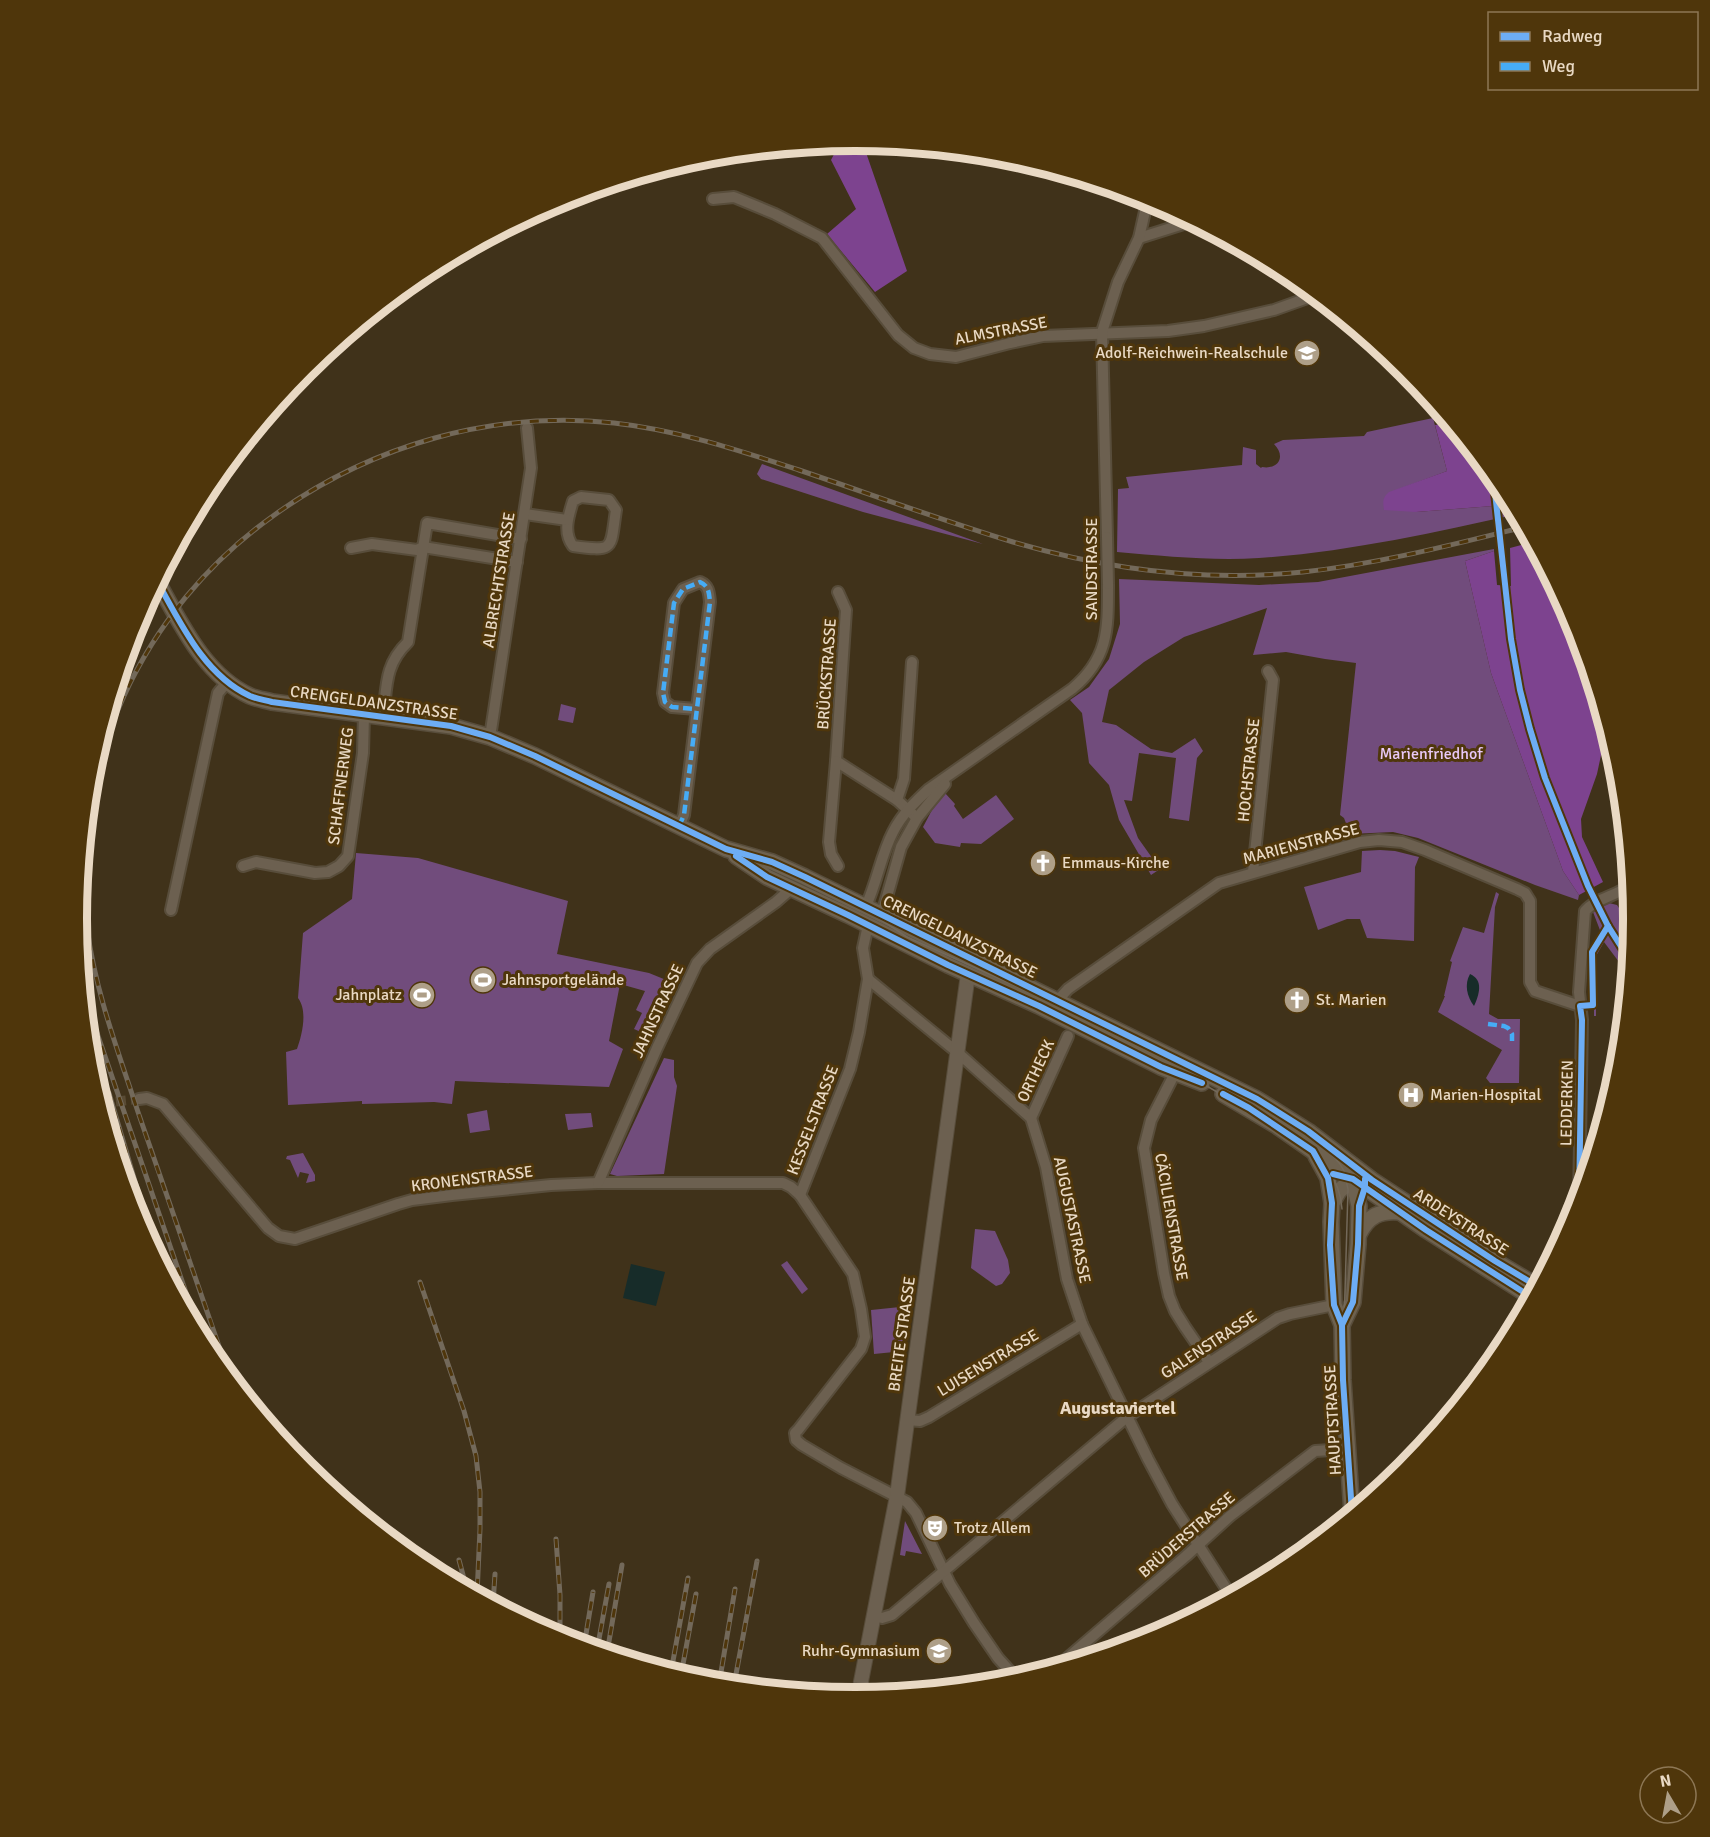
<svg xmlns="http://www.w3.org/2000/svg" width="1710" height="1837" viewBox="0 0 1710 1837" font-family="Signika,sans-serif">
	<rect width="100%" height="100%" fill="#40321a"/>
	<g fill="#714c7c">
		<path d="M1433,418L1447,471L1389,493L1416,512L1506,505L1511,503L1518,514C1432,533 1347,552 1259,558C1212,561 1164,556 1117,552L1118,489L1129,488L1126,477L1242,465L1243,447L1256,450V464L1261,468L1262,467C1279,470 1286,456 1274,444L1283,440L1364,436L1367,432Z"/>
		<path d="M762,464L983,544L863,512L761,479L757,474Z"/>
		<path d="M1494,549V551L1465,561L1491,673L1563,871L1579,895L1578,900L1535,885L1418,838L1393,832L1350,834L1344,818L1340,815L1356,663L1325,659L1286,652L1253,655L1267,608L1184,637L1144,662L1109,690L1102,722L1116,725L1151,749L1172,753L1195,738L1203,751L1197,758L1189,821L1169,818L1176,758L1139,753L1132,801L1124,800L1138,838L1160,869L1151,875L1119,820L1109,785L1089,763L1082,713L1070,700L1089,687L1109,659L1120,624L1119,579L1259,585L1318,582Z"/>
		<path d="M561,704L576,708L573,723L558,720Z"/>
		<path d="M945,793L955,804L954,806L963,819L996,795L1014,819L981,844L961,843L960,847L935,843L923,827L932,810Z"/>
		<path d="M1380,850L1395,851L1419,857L1415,867L1414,941L1367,938L1360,919H1347L1318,930L1304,887L1361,872L1362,851Z"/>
		<path d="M356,853L418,858L568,901L557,954L649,973L676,984L652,1037L634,1029L642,1013L636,1010L645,991L620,984L609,1041L623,1049L609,1087L455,1081L452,1104L434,1102L362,1104V1101L288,1105L286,1052L297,1049C302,1035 308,1011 298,998L303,933L352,899Z"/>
		<path d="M1496,892L1499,894L1495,907L1489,1014L1498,1019H1520L1519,1083H1490L1486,1078L1502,1050L1438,1012L1445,996H1444L1452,962L1450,961L1463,927L1484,933Z"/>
		<path d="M1609,903L1617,905L1633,929L1628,974L1604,942L1596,956V1016H1594V953L1603,938L1593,912Z"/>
		<path d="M664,1058L674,1060V1077L677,1086L664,1174L617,1176L610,1174Z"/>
		<path d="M487,1110L490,1130L470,1133L467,1114Z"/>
		<path d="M591,1113L593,1127L568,1130L565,1114Z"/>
		<path d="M303,1153L315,1175V1181L306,1183L309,1174L300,1172L298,1178L290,1160L286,1159L287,1156Z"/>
		<path d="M975,1229L995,1231L1008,1260L1010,1273L1002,1284L996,1286L971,1268Z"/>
		<path d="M787,1261L808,1289L802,1294L781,1265Z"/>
		<path d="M900,1307L904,1351L874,1354L871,1310Z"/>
		<path d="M905,1521L922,1554L906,1551L905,1556L900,1555Z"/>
	</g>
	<g fill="#7d438f">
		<path d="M855,140L862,141L907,271L875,292L827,234L856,209L831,160L841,141Z"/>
		<path d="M1451,423L1502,486L1511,503L1506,505L1416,512L1384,510C1383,502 1382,498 1389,492L1447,471L1435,425Z"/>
		<path d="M1532,542L1574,621L1607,727L1597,774L1581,819L1582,837L1603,882L1579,895L1563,871L1491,673L1465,561L1494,551L1497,585L1511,586L1510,548Z"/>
	</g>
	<g fill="#172c29">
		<path d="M1470,974C1484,980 1479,995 1474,1006C1467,997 1464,984 1470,974Z"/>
		<path d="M631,1264L665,1272L656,1306L623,1298Z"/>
	</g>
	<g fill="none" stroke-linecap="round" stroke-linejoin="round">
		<path stroke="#594b34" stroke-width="10" stroke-dasharray="10 5" stroke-linecap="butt" d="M101,1103L139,1099"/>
		<defs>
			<g id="minor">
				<path d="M713,199L734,197L775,214L822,238L898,335L914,348L930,354L956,357L1010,343L1043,336L1168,331L1204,326L1274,310L1316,295"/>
				<path d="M1139,238L1193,221"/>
				<path d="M581,497L609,500L616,510C610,549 616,552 573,546C563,533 568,517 573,501Z"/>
				<path d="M525,514L567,520"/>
				<path d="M1107,537L1102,332L1118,282L1139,238L1148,198"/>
				<path d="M351,548L372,544L417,550L423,547L517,562"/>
				<path d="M838,592L846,610L836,761L897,800L917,818"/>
				<path d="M383,717C387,687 384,665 408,642L427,523L521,539"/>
				<path d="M490,737L531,468L527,428"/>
				<path d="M836,761L829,842L831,854L838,866"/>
				<path d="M897,800L904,779L912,662"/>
				<path d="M679,826L684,815L710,602C709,593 709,586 700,582L683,589L674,603L663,693L665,702L672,707L696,709"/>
				<path d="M243,866L256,862L315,873L328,872L339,866L348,856L363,753L364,715"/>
				<path d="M1253,872L1273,680L1268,671"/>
				<path d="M866,906C877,882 881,855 893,832C902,814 916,801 929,789L1072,689C1109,658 1108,629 1108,584"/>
				<path d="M171,910L218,693L228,681"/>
				<path d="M882,914L901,847L917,818L945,784"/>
				<path d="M868,979L957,1052L1031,1118L1046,1167L1067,1279L1082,1324L1148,1459L1172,1504L1231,1596"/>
				<path d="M1051,1002L1058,1000L1068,989L1219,883L1360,842L1379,840L1402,842L1425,850L1517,889L1525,893L1530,901V982L1535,991L1580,1006"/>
				<path d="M1175,1073L1151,1120L1144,1148L1164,1273L1169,1296L1175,1311L1185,1327L1209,1362"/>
				<path d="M139,1099L147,1098L163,1104L268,1228L279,1236L295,1239L398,1204L412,1200L452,1195L551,1185L598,1183H783L791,1187L800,1195L853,1274L861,1309L865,1337L861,1349L798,1430L795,1433L796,1440L802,1445L841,1468L907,1502L916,1513L950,1584L974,1623L998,1658L1017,1679"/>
				<path d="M1031,1118L1068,1036"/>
				<path d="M598,1183L657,1048L697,963L710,949L776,902L792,888"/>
				<path d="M800,1195L850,1069L859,1032L868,979L863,948L868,925"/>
				<path d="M1579,1201L1582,1020L1579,992L1585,911C1596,898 1617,896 1630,885"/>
				<path d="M907,1420L920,1421L929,1417L1082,1324"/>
				<path d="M874,1616L882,1618L892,1615L1127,1417L1278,1318L1290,1314L1334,1305"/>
				<path d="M1058,1666L1186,1556L1230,1516L1315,1451L1347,1449"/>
			</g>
			<path id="tertiary" d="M858,1697L897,1496L968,974"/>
			<g id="secondary">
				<path d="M157,581C180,622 204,675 250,696C257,699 265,700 272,702L451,726L490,737L535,756L726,849L772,862L805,877L1257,1099L1308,1131L1372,1180L1495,1261L1537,1286"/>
				<path d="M736,856L767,877L848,915L948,965L1039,1006L1161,1067L1202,1083"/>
				<path d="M1223,1094L1277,1126L1426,1230L1531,1297"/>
				<path d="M1316,1156L1328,1178L1332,1203"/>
				<path d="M1359,1234C1368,1216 1380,1210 1400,1212"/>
				<path d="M1342,1325L1353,1302L1358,1244L1359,1206L1352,1176"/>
				<path d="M1352,1513L1343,1380L1342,1325L1334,1305L1331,1222L1332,1203L1339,1191L1353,1179L1363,1178"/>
			</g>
		</defs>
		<use href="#minor" stroke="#584d3b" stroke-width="14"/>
		<use href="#tertiary" stroke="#584d3b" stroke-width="16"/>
		<use href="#secondary" stroke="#584d3b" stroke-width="18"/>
		<use href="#minor" stroke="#6c6050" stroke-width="10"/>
		<use href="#tertiary" stroke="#6c6050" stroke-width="14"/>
		<use href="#secondary" stroke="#6e6250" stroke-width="15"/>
		<g stroke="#73695a" stroke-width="1.5">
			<path d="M159,577C174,607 201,659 228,679C258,702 293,703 328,707C355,711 383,714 410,718C447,723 482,733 517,746L741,853L803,878L860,906L907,937L1038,996L1143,1048L1195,1069L1238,1092L1301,1129L1325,1147L1340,1164L1344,1171L1348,1189L1344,1326L1345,1379L1354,1511"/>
			<path d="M1176,1069C1218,1092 1259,1115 1298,1144C1309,1152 1320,1160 1328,1171C1337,1182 1341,1195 1342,1209"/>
		</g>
		<defs>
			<g id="rail">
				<path d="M84,995L204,1345"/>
				<path d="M109,1093L137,1188L165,1272"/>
				<path d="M420,1282L464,1411L476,1456L480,1492V1529L477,1595"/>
				<path d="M230,1378C200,1289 168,1201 138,1112C118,1051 95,991 87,927C68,767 142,609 273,516C371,445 493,410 614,423C678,430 738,450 799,470C870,494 941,520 1013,542C1108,570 1205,582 1303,572C1378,564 1451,545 1524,527"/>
				<path d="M556,1539L560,1595V1638"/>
				<path d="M459,1560L467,1590"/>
				<path d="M493,1604L495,1574"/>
				<path d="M584,1646L593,1592"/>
				<path d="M597,1650L609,1584"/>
				<path d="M607,1653L622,1565"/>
				<path d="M671,1672L688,1578"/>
				<path d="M681,1675L696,1594"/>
				<path d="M719,1684L735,1589"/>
				<path d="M734,1685L757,1561"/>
			</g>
		</defs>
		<use href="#rail" stroke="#73695a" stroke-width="5"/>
		<use href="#rail" stroke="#4f360b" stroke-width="3" stroke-dasharray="9" stroke-linecap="butt"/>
		<defs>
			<path id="minor-bridge" d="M1107,537L1108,584"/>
		</defs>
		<use href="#minor-bridge" stroke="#584d3b" stroke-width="14" stroke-linecap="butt"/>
		<use href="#minor-bridge" stroke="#6c6050" stroke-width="10"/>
		<g stroke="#46acf6" stroke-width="4.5" stroke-dasharray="9 4.5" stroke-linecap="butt">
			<path d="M679,826L684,815L710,602C709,593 709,586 700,582L683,589L674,603L663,693L665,702L672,707L696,709"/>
			<path d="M1488,1024L1504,1026L1508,1028L1512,1034V1041"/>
		</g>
		<defs>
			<g id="cycleway">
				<path d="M1493,474L1511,639L1520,690L1530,729L1545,778L1588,886L1608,926L1629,959"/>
				<path d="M157,581C180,622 204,675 250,696C257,699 265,700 272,702L451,726L490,737L535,756L726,849L772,862L805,877L1257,1099L1308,1131L1372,1180L1495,1261L1537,1286"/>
				<path d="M736,856L767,877L848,915L948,965L1039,1006L1161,1067L1202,1083"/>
				<path d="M1223,1094L1249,1108L1313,1151L1328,1178L1332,1203L1330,1245L1334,1305L1342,1325L1343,1380L1352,1513"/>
				<path d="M1333,1174L1353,1179L1426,1230L1531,1297"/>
				<path d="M1579,1201L1582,1020L1580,1006L1593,1005L1592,952L1608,926"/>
				<path d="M1342,1325L1353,1302L1358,1244L1359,1206L1365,1187V1179"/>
			</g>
		</defs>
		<use href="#cycleway" stroke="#4f360b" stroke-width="10"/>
		<use href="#cycleway" stroke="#6dadf4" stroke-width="6"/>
	</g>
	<defs>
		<symbol id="school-disc" viewBox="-11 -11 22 22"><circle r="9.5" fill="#ae9f88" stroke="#4f360b"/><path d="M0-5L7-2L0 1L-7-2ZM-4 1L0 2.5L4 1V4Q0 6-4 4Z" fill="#fff"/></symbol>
		<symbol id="church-disc" viewBox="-11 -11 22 22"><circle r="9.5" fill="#ae9f88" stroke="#4f360b"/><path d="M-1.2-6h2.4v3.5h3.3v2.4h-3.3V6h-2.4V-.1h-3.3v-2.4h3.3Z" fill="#fff"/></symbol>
		<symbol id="stadium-disc" viewBox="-11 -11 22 22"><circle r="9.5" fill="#ae9f88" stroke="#4f360b"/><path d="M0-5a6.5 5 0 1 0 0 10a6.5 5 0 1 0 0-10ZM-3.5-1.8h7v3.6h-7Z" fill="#fff"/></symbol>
		<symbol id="hospital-disc" viewBox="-11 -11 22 22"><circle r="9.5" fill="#ae9f88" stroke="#4f360b"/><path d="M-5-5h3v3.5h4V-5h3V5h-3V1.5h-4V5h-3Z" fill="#fff"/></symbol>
		<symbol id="theatre-disc" viewBox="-11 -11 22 22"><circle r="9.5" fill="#ae9f88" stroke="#4f360b"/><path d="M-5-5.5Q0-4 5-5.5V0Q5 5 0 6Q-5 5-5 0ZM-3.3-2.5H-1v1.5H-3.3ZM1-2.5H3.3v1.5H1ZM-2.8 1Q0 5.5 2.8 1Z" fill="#fff"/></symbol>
	</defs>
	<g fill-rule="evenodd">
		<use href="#school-disc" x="1292" y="338" width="30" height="30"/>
		<use href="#church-disc" x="1028" y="848" width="30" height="30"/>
		<use href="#stadium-disc" x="468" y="965" width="30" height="30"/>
		<use href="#stadium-disc" x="407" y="980" width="30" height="30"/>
		<use href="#church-disc" x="1282" y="985" width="30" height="30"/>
		<use href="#hospital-disc" x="1396" y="1080" width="30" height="30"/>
		<use href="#theatre-disc" x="920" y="1513" width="30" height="30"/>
		<use href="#school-disc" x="924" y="1636" width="30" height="30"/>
	</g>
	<g text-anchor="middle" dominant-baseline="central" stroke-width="6" stroke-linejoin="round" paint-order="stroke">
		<g font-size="16" fill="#e9d9c4" stroke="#4f360b">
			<text transform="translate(1001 331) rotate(-11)">ALMSTRASSE</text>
			<text transform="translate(1092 569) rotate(-90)">SANDSTRASSE</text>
			<text transform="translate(499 580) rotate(-81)">ALBRECHTSTRASSE</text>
			<text transform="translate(827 674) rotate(-86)">BRÜCKSTRASSE</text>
			<text transform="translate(374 703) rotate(8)">CRENGELDANZSTRASSE</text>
			<text transform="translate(1249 770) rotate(-84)">HOCHSTRASSE</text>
			<text transform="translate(341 786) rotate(-83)">SCHAFFNERWEG</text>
			<text transform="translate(1301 844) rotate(-15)">MARIENSTRASSE</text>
			<text transform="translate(960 937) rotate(26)">CRENGELDANZSTRASSE</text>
			<text transform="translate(658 1011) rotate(-65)">JAHNSTRASSE</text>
			<text transform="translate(1036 1071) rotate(-65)">ORTHECK</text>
			<text transform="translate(1567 1103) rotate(-89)">LEDDERKEN</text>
			<text transform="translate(813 1120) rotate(-69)">KESSELSTRASSE</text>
			<text transform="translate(472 1179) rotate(-7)">KRONENSTRASSE</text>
			<text transform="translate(1171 1217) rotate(80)">CÄCILIENSTRASSE</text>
			<text transform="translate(1072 1220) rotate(78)">AUGUSTASTRASSE</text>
			<text transform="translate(1461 1222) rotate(33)">ARDEYSTRASSE</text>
			<text transform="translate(902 1334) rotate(-82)">BREITE STRASSE</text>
			<text transform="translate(1209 1345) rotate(-33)">GALENSTRASSE</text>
			<text transform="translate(988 1363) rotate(-31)">LUISENSTRASSE</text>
			<text transform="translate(1333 1420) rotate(-93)">HAUPTSTRASSE</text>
			<text transform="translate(1187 1535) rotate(-41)">BRÜDERSTRASSE</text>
		</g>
		<g font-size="16" fill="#e9d9c4" stroke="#4f360b" text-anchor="start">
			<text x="1288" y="353" text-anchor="end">Adolf-Reichwein-Realschule</text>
			<text x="1062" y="863">Emmaus-Kirche</text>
			<text x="502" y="980">Jahnsportgelände</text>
			<text x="402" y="995" text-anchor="end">Jahnplatz</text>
			<text x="1316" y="1000">St. Marien</text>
			<text x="1430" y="1095">Marien-Hospital</text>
			<text x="954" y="1528">Trotz Allem</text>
			<text x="920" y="1651" text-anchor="end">Ruhr-Gymnasium</text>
		</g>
		<g font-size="16" fill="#e9c9f8" stroke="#4f360b">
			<text x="1431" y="754">Marienfriedhof</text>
		</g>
		<g font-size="18" font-weight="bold" fill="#e9d9c4" stroke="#4f360b">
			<text x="1118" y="1408">Augustaviertel</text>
		</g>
	</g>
	<path d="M0 0H1710V1837H0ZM87 919a768 768 0 1 1 1536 0a768 768 0 1 1-1536 0Z" fill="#4f360b" fill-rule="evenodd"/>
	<path fill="none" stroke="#e9d9c4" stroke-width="8" d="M87 919a768 768 0 1 1 1536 0a768 768 0 1 1-1536 0Z"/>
	<rect x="1488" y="12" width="210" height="78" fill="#4f360b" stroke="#8d7755" stroke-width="1.5"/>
	<rect x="1500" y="32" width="30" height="9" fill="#6dadf4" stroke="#8d7755" stroke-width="1.5"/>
	<text x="1542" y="42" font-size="18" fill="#e9d9c4">Radweg</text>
	<rect x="1500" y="62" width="30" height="9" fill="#46acf6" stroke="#8d7755" stroke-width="1.5"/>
	<text x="1542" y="72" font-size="18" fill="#e9d9c4">Weg</text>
	<g transform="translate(1668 1795) rotate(350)"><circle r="28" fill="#4f360b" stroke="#8d7755" stroke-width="1.5"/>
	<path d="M0-4.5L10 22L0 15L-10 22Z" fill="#ae9f88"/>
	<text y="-9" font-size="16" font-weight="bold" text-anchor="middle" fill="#e9d9c4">N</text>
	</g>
</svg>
